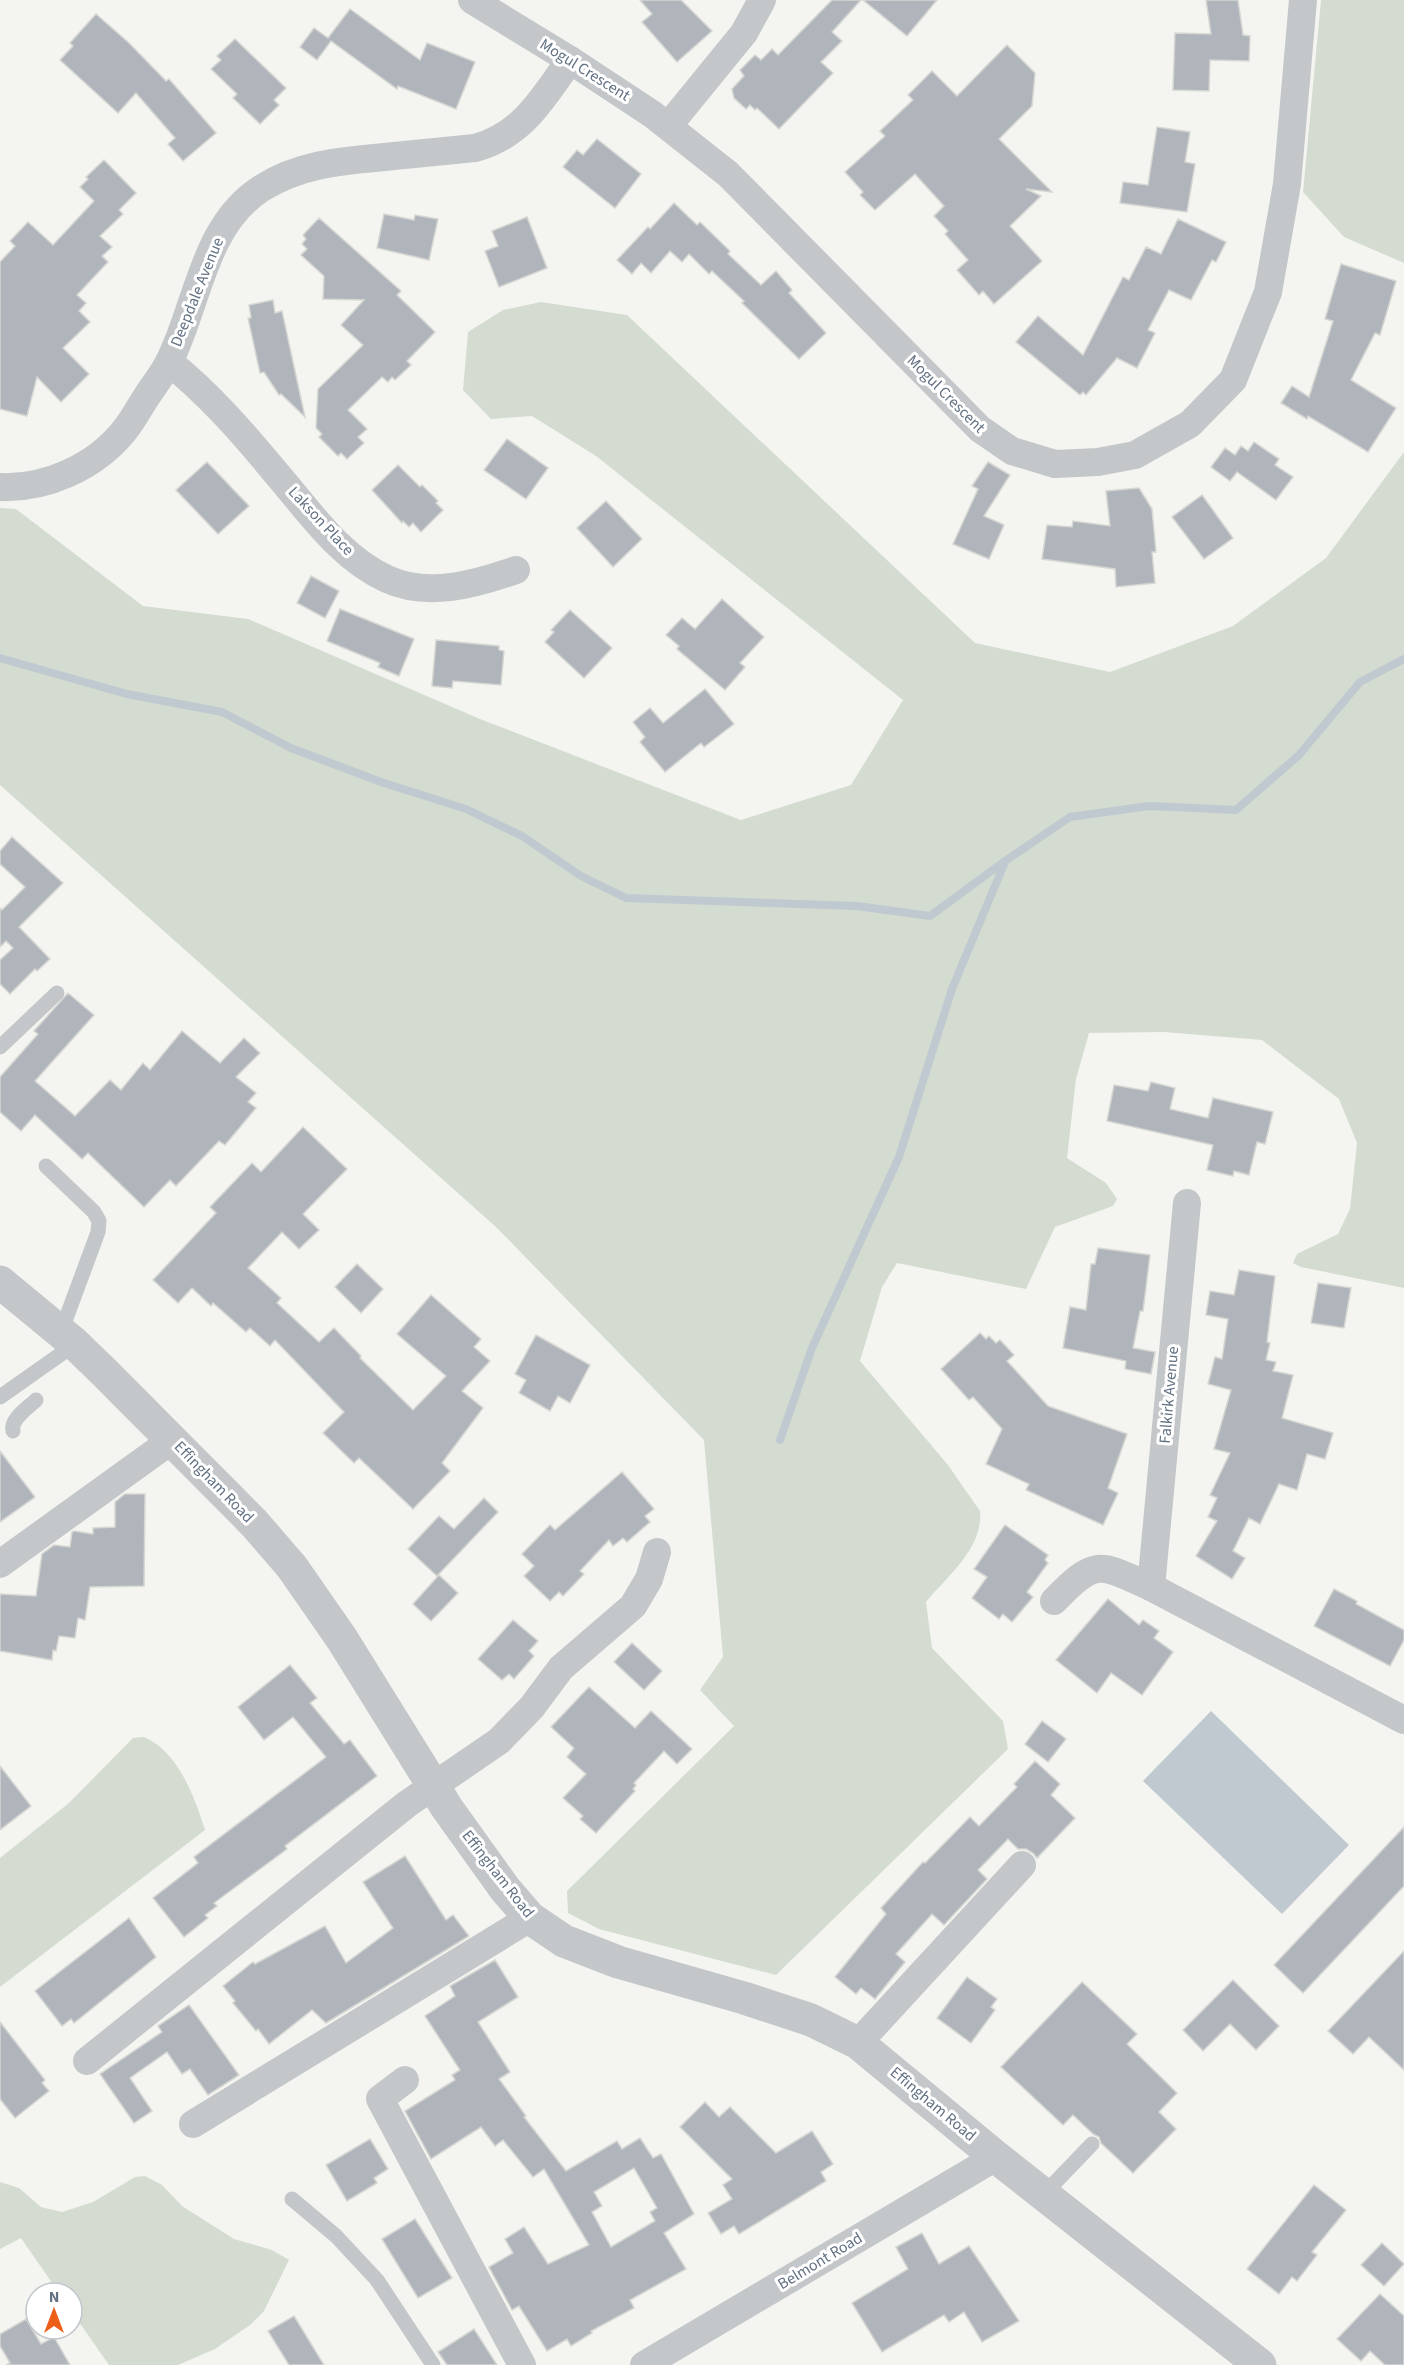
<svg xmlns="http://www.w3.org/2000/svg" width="1404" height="2365" viewBox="0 0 1404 2365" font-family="'Source Sans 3',sans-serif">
	<rect width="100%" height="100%" fill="#f4f5f0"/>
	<g fill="#d4dcd1">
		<path d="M1321,0H1404V263L1344,237L1303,192Z"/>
		<path d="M541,302L627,315L975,643L1110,672L1233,626L1326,558L1404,452V1288L1301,1267L1293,1263L1297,1254L1338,1234L1350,1209L1357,1143L1339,1099L1262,1040L1164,1032L1089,1033L1076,1079L1067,1158L1106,1183L1117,1199L1113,1206L1055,1227L1026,1289L897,1263L882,1287L860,1361L948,1465L980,1511C983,1549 948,1575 926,1602L932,1648L1003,1721L1008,1749L776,1975L599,1929L568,1913L567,1891L734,1726L700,1690L723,1657L704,1440L496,1227L0,785V508L16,509L143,606L248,619L480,719L741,820L851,785L903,700L596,456L532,416L491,419L463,390L468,332L503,310Z"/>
		<path d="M144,1737C178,1751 195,1798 205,1830L0,1987V1858L69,1803L133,1738Z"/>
		<path d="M145,2176L162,2185L182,2206L234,2239L272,2250L289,2260L264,2311L250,2325L215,2349L178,2365H109L72,2312V2293H59L21,2238L0,2249V2182L19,2188L41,2207L62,2212L93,2202L135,2177Z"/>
	</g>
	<path fill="#bfc9cf" d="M1211,1711L1349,1845L1282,1914L1143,1781Z"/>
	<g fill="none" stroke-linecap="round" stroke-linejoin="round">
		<g stroke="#bfc9cf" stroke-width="8">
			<path d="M0,658L127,694L222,712L291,748L381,782L466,809L522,836L581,876L626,898L857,906L930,916L1005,861L1070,817L1149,806L1236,810L1299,755L1360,682L1404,659"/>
			<path d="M780,1440L812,1348L899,1157L952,989L1005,862"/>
		</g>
	</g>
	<g fill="#afb5bb" stroke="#d6d6d3" stroke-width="1.5" fill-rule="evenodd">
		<path d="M640,0H681L712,31L677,62L642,22L652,14Z"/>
		<path d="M832,0H861L832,32L842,41L821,62L833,73L779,129L757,108L755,110L750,105L746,109L734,98L732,89L744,76L740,70L755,55L761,60L772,49L778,55Z"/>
		<path d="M863,0H937L907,36Z"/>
		<path d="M1206,0H1238L1243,35L1250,36L1249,61L1210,60L1209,91L1173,90L1175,33L1211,34Z"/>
		<path d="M350,9L420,60L427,43L475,62L456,109L398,86L397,89L331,41L317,60L300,47L314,28L328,38Z"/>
		<path d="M96,14L129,43L166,81L169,79L216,133L183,161L168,144L175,138L136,93L118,113L60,60L73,46L70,43Z"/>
		<path d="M235,39L286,88L274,100L279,105L260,124L233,98L237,94L211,69L221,60L217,56Z"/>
		<path d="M1007,45L1035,73L1032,106L999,139L1052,192L1026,189L1041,196L1010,226L1042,261L994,304L983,291L979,295L957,270L968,260L945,234L948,231L934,216L944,206L915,174L875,210L860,195L863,192L845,172L885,136L880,131L913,100L908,95L932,71L957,96Z"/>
		<path d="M1157,127L1190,132L1185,162L1195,164L1187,212L1120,203L1123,182L1148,185Z"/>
		<path d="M597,139L641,174L615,208L563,167L577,150L583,155Z"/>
		<path d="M104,160L136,193L119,210L123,214L100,236L112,247L102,256L108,262L77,295L86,303L79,311L90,322L63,348L89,374L61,402L37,377L27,416L0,409V262L15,246L10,241L28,222L53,245L94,201L80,187L88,179L86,177Z"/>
		<path d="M674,203L697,225L700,222L730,251L728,254L761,285L776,271L792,290L789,293L826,333L799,359L742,303L744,301L712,271L709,274L689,254L682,262L670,251L651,273L641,263L632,274L617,260L648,227L650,229Z"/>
		<path d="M384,214L414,220L415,215L438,219L429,260L377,248Z"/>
		<path d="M527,217L547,268L499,287L485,251L498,246L492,231Z"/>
		<path d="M319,218L401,291L397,295L435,332L407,361L411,365L395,380L392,377L388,382L382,377L348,410L367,429L358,437L364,443L347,459L341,453L338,456L319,437L322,434L316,428L318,389L363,345L341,325L364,300L323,299L324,276L301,255L307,249L302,244L306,239L303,235Z"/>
		<path d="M1178,219L1226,242L1216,262L1212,260L1191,300L1169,290L1148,330L1155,333L1137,368L1117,358L1086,395L1083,392L1080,395L1016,342L1038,316L1083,355L1123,277L1129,280L1146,247L1161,254Z"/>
		<path d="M1341,264L1396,281L1380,335L1375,333L1351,380L1396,408L1368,452L1308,416L1307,419L1281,403L1292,386L1309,397L1333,321L1325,319Z"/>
		<path d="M273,300L275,313L282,311L305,417L281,394L279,395L264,372L260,373L248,318H251L249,305Z"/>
		<path d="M507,439L548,468L526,499L484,470Z"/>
		<path d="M1254,442L1279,459L1275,465L1293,477L1276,500L1237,472L1230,481L1211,467L1225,448L1235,455L1241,446L1248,451Z"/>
		<path d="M207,462L249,506L218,534L176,490Z"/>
		<path d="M988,462L1010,475L984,516L1004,525L989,559L953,544L978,489L972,486Z"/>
		<path d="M398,465L420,487L422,485L438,501L436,503L443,510L421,532L413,523L409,527L403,521L402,523L372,490Z"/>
		<path d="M1139,488L1152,509L1156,552H1152L1155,583L1116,587L1115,569L1042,559L1047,525L1072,527L1073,521L1110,526L1106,491Z"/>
		<path d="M1202,495L1233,538L1204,559L1172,517Z"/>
		<path d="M606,501L642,539L613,567L577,528Z"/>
		<path d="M311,576L339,591L325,618L297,603Z"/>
		<path d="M722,599L764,637L740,663L745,667L725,690L677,649L679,646L666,635L682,618L695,629Z"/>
		<path d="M340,609L414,639L399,676L378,667L380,663L327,641Z"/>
		<path d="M570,610L612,648L584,678L545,642L554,632L551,630Z"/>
		<path d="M436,640L499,646V650L504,651L501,685L453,681L452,688L432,686Z"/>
		<path d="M705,689L734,724L704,747L701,743L665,772L640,742L645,737L633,722L650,708L663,723Z"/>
		<path d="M12,837L63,883L19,927L50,959L37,971L35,969L10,994L0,984V960L13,948L6,941L0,947V908L2,910L25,887L0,864V851Z"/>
		<path d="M68,993L94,1015L35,1081L75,1116L110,1080L121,1090L143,1063L150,1070L182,1031L220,1063L244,1038L260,1053L236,1077L256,1093L248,1102L256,1108L225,1145L219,1141L176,1186L170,1180L144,1207L88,1153L82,1159L35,1115L21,1131L0,1112V1077L38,1034L34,1031Z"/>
		<path d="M1151,1082L1175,1088L1170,1109L1208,1118L1213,1098L1273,1112L1265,1144L1257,1142L1249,1175L1234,1171L1233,1176L1207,1170L1213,1145L1107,1121L1114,1085L1148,1091Z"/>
		<path d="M303,1127L347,1169L303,1214L319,1230L299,1249L282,1232L248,1268L281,1298L277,1303L319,1342L334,1328L361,1356L360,1358L413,1410L446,1376L397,1334L431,1295L481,1339L474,1347L490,1361L462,1391L483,1408L442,1463L450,1471L413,1509L359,1458L354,1463L323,1433L344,1412L275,1340L270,1346L250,1328L246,1332L213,1303L211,1306L192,1288L178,1303L153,1280L216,1213L210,1207L252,1163L261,1172Z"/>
		<path d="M1098,1248L1150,1255L1143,1311H1140L1133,1348L1155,1352L1151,1374L1125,1369L1126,1361L1063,1348L1070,1307L1086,1310L1091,1264H1095Z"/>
		<path d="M357,1264L383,1289L361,1313L335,1287Z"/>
		<path d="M1239,1270L1275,1276L1267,1342L1270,1343L1266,1360L1276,1362L1273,1371L1293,1375L1282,1418L1333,1433L1325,1459L1307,1454L1297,1490L1279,1484L1260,1524L1249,1518L1233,1551L1245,1558L1232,1579L1196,1556L1217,1521L1208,1517L1217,1498L1210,1495L1230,1453L1214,1449L1231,1390L1208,1384L1215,1357L1222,1359L1228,1319L1206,1315L1210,1291L1234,1295Z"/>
		<path d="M1318,1283L1351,1288L1344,1328L1311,1323Z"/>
		<path d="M980,1333L986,1339L989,1336L996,1343L1000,1340L1014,1355L1007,1361L1048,1406L1127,1434L1108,1488L1118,1493L1103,1525L1026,1490L1029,1484L986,1464L1002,1429L973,1397L969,1400L941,1369Z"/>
		<path d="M536,1335L590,1365L570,1403L558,1396L550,1411L519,1393L526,1380L515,1374Z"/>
		<path d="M0,1451L35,1497L0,1522Z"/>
		<path d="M622,1472L654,1509L645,1516L650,1522L627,1542L623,1538L613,1546L609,1540L580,1571L584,1574L563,1596L559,1592L550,1601L524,1576L534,1566L522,1554L550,1525L555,1530Z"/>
		<path d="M125,1494H145L144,1586L90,1587L85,1620L78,1618L75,1638L59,1636L56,1651L53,1650L52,1660L0,1651V1594L36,1596L42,1554L54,1545L70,1547L72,1532L74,1531L93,1534V1528L115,1527V1502Z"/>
		<path d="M484,1498L498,1512L437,1576L408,1549L439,1516L454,1529Z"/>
		<path d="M1005,1525L1048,1555L1045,1560L1048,1563L1027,1592L1033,1597L1012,1622L1003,1614L999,1619L972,1598L987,1577L974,1569Z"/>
		<path d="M439,1575L458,1593L431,1621L413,1604Z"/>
		<path d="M1334,1589L1357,1601L1356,1604L1404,1630V1640L1390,1666L1314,1626Z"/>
		<path d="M1108,1599L1139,1625L1143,1620L1159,1631L1154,1638L1173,1652L1142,1695L1111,1673L1097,1693L1056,1660Z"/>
		<path d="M513,1620L538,1641L529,1651L534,1656L514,1679L509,1674L502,1680L478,1659Z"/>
		<path d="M632,1643L662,1671L644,1690L614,1662Z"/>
		<path d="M290,1665L317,1698L310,1703L344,1744L350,1740L377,1776L285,1846L287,1849L214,1903L217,1906L205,1915L208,1918L184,1937L153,1898L198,1863L194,1857L326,1757L293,1717L264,1740L238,1707Z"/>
		<path d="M589,1687L635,1728L651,1711L692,1749L677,1764L664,1751L634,1783L636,1785L633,1789L635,1791L596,1833L580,1819L583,1816L563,1798L586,1774L567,1757L574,1748L551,1727Z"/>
		<path d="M1042,1721L1066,1739L1048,1762L1025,1744Z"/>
		<path d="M1035,1761L1060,1784L1051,1795L1075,1818L1037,1858L1033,1853L1026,1849H1018L1008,1839L978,1870L987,1879L944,1925L932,1914L896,1954L905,1962L875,1999L861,1988L856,1994L835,1977L886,1914L881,1908L923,1862L925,1863L970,1817L979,1826L1017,1787L1014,1784Z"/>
		<path d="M0,1766L31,1806L0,1830Z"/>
		<path d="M1404,1827V1886L1303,1993L1274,1965Z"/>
		<path d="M405,1856L446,1920L453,1915L469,1936L326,2023L312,2010L269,2044L258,2029L256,2031L233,2003L235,2001L223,1986L253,1962L255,1964L325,1926L346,1963L393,1928L363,1882Z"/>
		<path d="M129,1918L156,1957L74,2023L71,2019L62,2026L35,1991Z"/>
		<path d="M1404,1951V2070L1369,2037L1353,2054L1328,2031Z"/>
		<path d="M495,1960L518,1997L478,2022L510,2072L499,2079L526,2116L524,2117L566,2171L617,2141L622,2149L640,2138L653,2158L661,2154L694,2214L664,2233L686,2269L630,2300L634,2308L591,2331L592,2333L571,2346L567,2339L547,2351L519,2306L512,2310L489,2267L513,2253L505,2239L524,2227L548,2264L589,2245L544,2169L533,2177L503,2140L495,2146L481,2127L431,2159L405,2111L455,2080L452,2075L460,2070L425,2016L455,1996L450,1986ZM634,2168L657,2208L650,2212L655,2221L611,2247L592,2212L602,2206L594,2192Z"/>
		<path d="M967,1977L997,1999L991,2007L995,2010L971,2043L937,2018Z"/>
		<path d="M1233,1980L1279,2026L1256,2050L1230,2024L1203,2051L1183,2030Z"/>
		<path d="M1082,1982L1137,2034L1127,2044L1177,2093L1159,2112L1176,2129L1133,2173L1101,2143L1099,2137L1093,2134L1073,2115L1063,2125L1001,2067Z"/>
		<path d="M189,2005L239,2075L208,2095L190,2069L182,2074L167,2052L130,2078L152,2111L134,2123L100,2074L162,2032L158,2026Z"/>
		<path d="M0,2022L45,2080L42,2083L49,2091L15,2118L0,2099Z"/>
		<path d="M705,2102L719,2117L730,2107L776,2153L812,2131L833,2164L821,2172L826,2181L739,2234L734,2226L721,2234L708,2213L732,2199L723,2185L732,2179L680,2127Z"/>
		<path d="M370,2139L388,2169L374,2178L377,2183L347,2201L326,2165Z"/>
		<path d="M1314,2185L1346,2210L1312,2252L1317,2255L1297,2281L1292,2277L1279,2294L1247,2269Z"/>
		<path d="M415,2219L452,2278L418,2298L382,2239Z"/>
		<path d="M922,2233L939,2264L969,2246L1019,2321L982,2342L964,2312L949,2322L944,2315L882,2352L852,2303L908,2269L896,2247Z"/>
		<path d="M1382,2243L1404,2264L1384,2286L1361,2265Z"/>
		<path d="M1380,2294L1404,2316V2365H1385L1370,2351L1361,2361L1337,2339Z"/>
		<path d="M294,2316L324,2365H289L268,2331Z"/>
		<path d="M26,2319L41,2344L54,2337L70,2365H6L10,2363L0,2346V2334Z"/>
		<path d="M474,2329L497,2365H447L438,2352Z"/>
	</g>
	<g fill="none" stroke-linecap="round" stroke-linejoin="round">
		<g stroke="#c4c7ca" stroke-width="15">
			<path d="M0,1047L57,993"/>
			<path d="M46,1166L94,1212L99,1221L98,1232L61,1332"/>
			<path d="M0,1397L75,1344"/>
			<path d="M13,1431C10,1419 28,1408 36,1400"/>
			<path d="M1044,2194L1092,2144"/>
			<path d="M292,2199L336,2236L377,2280L433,2365"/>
		</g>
		<g stroke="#c4c7ca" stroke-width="28">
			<path d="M472,0L570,60L652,114L728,174L980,429L1012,451L1055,464L1098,462L1135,455L1190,424L1233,380L1268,292L1287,184L1303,0"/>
			<path d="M669,125L744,33L762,0"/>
			<path d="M169,362C209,394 243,433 276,473C309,511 340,558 387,579C428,598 476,584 516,570"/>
			<path d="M0,487C46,489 95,467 124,431C133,420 139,408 147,396C154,385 163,374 169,362C198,305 203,225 262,188C300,164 341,161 384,157C414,154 445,151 475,148C523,135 543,98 570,60"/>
			<path d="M0,1564L172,1440"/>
			<path d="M1151,1587L1187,1203"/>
			<path d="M1054,1601C1096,1558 1098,1563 1151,1587L1404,1720"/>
			<path d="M858,2043L1022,1865"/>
			<path d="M87,2061L407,1804L499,1741L532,1707L561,1668L633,1606L649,1579L657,1552"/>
			<path d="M405,2080L380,2099L522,2365"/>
			<path d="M193,2124L530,1918"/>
			<path d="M644,2365L996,2157"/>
		</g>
		<path stroke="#c4c7ca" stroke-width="33" d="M0,1282L75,1344L104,1372L254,1523L292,1567L342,1639L447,1808L505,1889L530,1918L564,1941L618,1962L744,1998L811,2020L858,2043L996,2157L1260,2365"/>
	</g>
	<g text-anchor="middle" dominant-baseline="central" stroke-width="6" stroke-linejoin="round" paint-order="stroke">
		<g font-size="16" fill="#627183" stroke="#fff">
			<text transform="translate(585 70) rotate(32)">Mogul Crescent</text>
			<text transform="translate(197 292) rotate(-68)">Deepdale Avenue</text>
			<text transform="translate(946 394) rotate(45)">Mogul Crescent</text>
			<text transform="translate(321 521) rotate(47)">Lakson Place</text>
			<text transform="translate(1169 1395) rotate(-85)">Falkirk Avenue</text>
			<text transform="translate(214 1482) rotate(46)">Effingham Road</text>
			<text transform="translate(498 1874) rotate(52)">Effingham Road</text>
			<text transform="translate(933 2104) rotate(40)">Effingham Road</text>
			<text transform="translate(820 2261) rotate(-31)">Belmont Road</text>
		</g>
	</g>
	<g transform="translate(54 2311)"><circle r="28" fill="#ffffff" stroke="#c0c6cd" stroke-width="1.5"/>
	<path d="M0-4.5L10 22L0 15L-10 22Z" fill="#ed5f18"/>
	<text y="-9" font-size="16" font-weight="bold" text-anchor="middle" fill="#627183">N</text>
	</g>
</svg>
